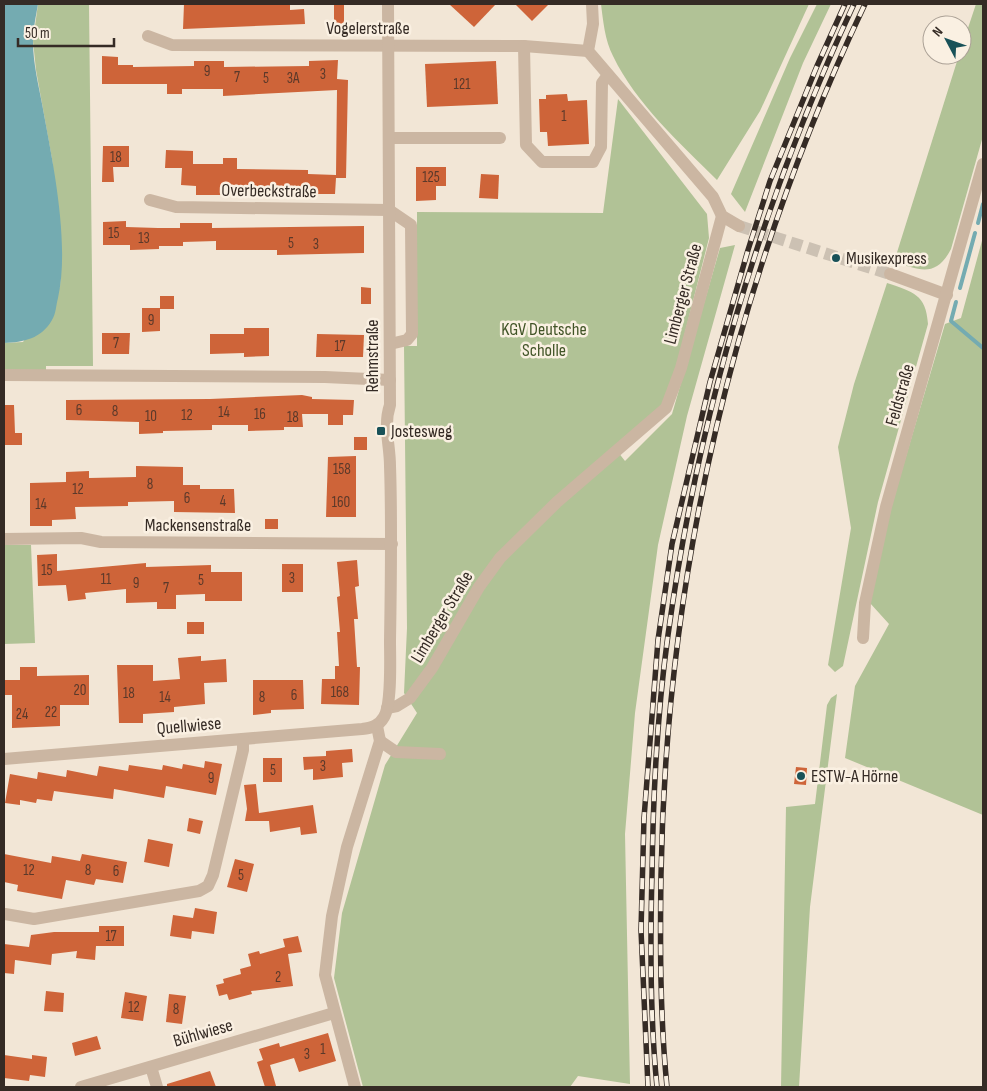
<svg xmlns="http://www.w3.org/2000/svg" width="987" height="1091" viewBox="0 0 987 1091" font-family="'Sofia Sans Condensed',sans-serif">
	<rect width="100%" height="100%" fill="#f2e6d6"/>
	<g fill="#b1c296">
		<path d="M38,4H89L93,366H46V370H4V343L23,342L60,287L61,264L60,231L52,159L36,70L33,41Z"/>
		<path d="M601,4H809L760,111L717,180C680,143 636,104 613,56C605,41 603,20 601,4Z"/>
		<path d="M817,4H831L803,63L745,212L731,194L790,58Z"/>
		<path d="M976,4H983V136L951,249C936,278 920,270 894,262L959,55H962V46Z"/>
		<path d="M618,99L707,214L709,238L676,368L662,405L614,447L625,461L672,414L720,248L735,245L687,416L658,545L635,713L625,834L630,1084L578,1076L570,1087H363L334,978L342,913L385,765L417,713L404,693L407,628L404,346H417V212L603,213Z"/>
		<path d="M983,237V815L845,758L855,686L889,624L870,603L891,507L945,324L961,318Z"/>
		<path d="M887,283C913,292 926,294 928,324L878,502L843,666L835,672L828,665L851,528L838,447L854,384Z"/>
		<path d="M4,545H31L35,643L4,644Z"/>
		<path d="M837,694L810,907L799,1087H781L786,807L815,804L827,705L831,698Z"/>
	</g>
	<path fill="#74abb1" d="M4,4H38C36,16 33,29 33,42C33,64 39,87 43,109C53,164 70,243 58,298C56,305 56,314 52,320C41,339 24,342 4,343Z"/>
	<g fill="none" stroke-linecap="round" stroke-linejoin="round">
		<g stroke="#74abb1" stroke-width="4">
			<path d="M978,223L983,204"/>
			<path d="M960,288L975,233"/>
			<path d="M956,302L951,321L983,348"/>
		</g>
	</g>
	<g fill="#ce6439">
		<path d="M184,4H290V10L304,9L305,24L183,29Z"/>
		<rect x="334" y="4" width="10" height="22"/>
		<path d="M449,4H496L474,27Z"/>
		<path d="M515,4H549L532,21Z"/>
		<path d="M102,56L118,57V65H133V67L194,66V61H224V67L309,66V61L338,60L337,79L348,80L346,178H336L335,194H306V190L224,188L223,195H196V186L181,185L182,168H165L166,150L193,151V164H223V158H237V169L308,170V174L336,175L337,90L223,96V89H182V94H167V84H102Z"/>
		<path d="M496,61L498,104L427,107L425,64Z"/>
		<path d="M567,94L568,101L587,100L589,144L548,146L547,132H540L539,99H546V95Z"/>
		<path d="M103,146H129V167H113L114,182H102Z"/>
		<path d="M416,167H446V186H436V200L416,201Z"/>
		<path d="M481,174L499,175L498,199L479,198Z"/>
		<path d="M126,221V227L158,228H180V223H212V228L364,226V253L277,255V250H216V241L183,242V246H159V249L130,250V245H103V222Z"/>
		<path d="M361,287L371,288V304H361Z"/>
		<path d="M160,296H174V309H160V331L142,332V308H160Z"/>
		<path d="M244,328H269V356L244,357V353L210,354V334H244Z"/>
		<path d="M102,333H130L129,354H102Z"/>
		<path d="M317,334L364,335L363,357H316Z"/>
		<path d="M302,395L312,397V399L354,400L353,415H343V425H328V414H302L303,427H284V430L248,431V425H212V430L163,431V433L139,434V422L66,420V400L210,399Z"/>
		<path d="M4,405H14L15,433H22V445H4Z"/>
		<rect x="354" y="437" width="13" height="13"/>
		<path d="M356,456V517H326L328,457Z"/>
		<path d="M136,466L183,467V485H200V489H234L235,513L174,512V501L128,502V506L75,507L76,519L52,520V526H30V483L66,482V472L89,471V478L136,477Z"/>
		<rect x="265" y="519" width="13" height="10"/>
		<path d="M57,554V571L146,563V567L211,565V572H242V601H205V594L176,595V609H157V602L126,603V589L85,593L86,599L68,601L66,585L38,586L37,555Z"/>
		<path d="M357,560L359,586L355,587L358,619H354L357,667H360L359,705L321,704L322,679H335V666H339L337,632H340L337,597L340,596L337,562Z"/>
		<rect x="282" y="564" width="21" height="28"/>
		<rect x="187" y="622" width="17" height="12"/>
		<path d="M201,656V661L226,659L227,682L204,683L205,704L174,707V712L143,714V723H119L117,665H153V681L180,679L178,658Z"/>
		<path d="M20,667H37V676L89,675V705H60V726L12,728V695H4V680H20Z"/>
		<path d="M253,680H303L304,709L271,710V713L253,715Z"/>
		<path d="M352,749L353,762L342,763L343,777L313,780V769L304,770L303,757L326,756V751Z"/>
		<rect x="263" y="758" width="19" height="24"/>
		<path d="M205,761L222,764L216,795L166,786L164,798L114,789L113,799L54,791L52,801L37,799L36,803L20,800V805L5,803L10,774L37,779L38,772L66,777L67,770L97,776L99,766L128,771L129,765L162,770L163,765L182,769L183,764L204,768Z"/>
		<path d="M796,767L807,768L806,785L794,784Z"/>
		<path d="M256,784L259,813L313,805L317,833L301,835L300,827L270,832L269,821H245L247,809L244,785Z"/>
		<path d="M189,818L203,821L200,834L187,831Z"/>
		<path d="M148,839L173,844L169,867L144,862Z"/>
		<path d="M4,854L51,863L52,856L80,861L82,854L127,862L123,883L96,879L94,885L66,880L62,899L17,891L18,885L4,882Z"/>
		<path d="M235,859L254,864L247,892L227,887Z"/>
		<path d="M195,908L217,912L214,934L192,931L191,939L170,936L173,915L193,918Z"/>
		<path d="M99,926H124V946H96L95,960L76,958L77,951L52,954L51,965L15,960L14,974L4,973V944L29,947L31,935L54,932H99Z"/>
		<path d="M298,936L302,952L288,954L293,986L251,991L252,994L229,1000L227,994L219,996L216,985L224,983L223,979L241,974L240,969L251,966L248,954L259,951L260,954L285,947L283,939Z"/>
		<path d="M46,991L64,993L63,1012L44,1011Z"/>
		<path d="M125,992L147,996L143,1021L121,1018Z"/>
		<path d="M169,994L186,996L182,1024L166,1022Z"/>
		<path d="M328,1033L336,1061L299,1072L294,1058L270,1065L276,1086L265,1087L257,1062L263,1060L259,1049L279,1043L280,1047Z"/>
		<path d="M97,1036L101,1049L75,1056L72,1043Z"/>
		<path d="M4,1055L32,1059V1055L47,1057L45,1077L30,1075L29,1081L4,1078Z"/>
		<path d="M210,1071L216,1087H167V1084Z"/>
	</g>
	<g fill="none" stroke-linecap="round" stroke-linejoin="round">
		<path stroke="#ccc1b3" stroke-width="12" stroke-dasharray="12 6" stroke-linecap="butt" d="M739,226L890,274"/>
		<g stroke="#cbb6a2" stroke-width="12">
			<path d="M592,4L593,24L588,51L713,197L722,216L739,226"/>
			<path d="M148,36L172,45L524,46L588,51"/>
			<path d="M524,46L526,145L542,162H593L601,147L602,83L608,75"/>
			<path d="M389,138H500"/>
			<path d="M150,200L176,207L389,210L411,225L412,334L407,340L390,344"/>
			<path d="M890,274L947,295"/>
			<path d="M4,375L325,377L390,380"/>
			<path d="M4,539L81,538L101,542L392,544"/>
			<path d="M863,638L865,603L886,507L983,164"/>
			<path d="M387,708L397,706L410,698L432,668L479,587L500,558L557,502L666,408L681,368L722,216"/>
			<path d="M380,741L396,752L440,754"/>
			<path d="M4,759L362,729C371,728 379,726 384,717C392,704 390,658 390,641C391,583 392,524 390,466C390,445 383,426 390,405L388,4"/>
			<path d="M5,914L34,919L199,891L208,886L213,875L243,750V739"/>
			<path d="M151,1067L157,1087"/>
			<path d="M81,1087L334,1013"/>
			<path d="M355,1087L325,975L332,916L347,847L380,741L377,726"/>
		</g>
		<defs>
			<g id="rail">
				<path d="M648,1087L641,930L644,818L658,640L672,544L710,382L748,250L770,181L817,66L845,4"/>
				<path d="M657,1087C650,1017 650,946 652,875C653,795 657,714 668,635C698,417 761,203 854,4"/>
				<path d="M667,1087C660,1016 660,946 661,875C666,572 735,278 865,4"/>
			</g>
		</defs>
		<use href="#rail" stroke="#352b25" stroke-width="5.5"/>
		<use href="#rail" stroke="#faf0e2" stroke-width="4" stroke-dasharray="11" stroke-linecap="butt"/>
	</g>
	<g fill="#185158" stroke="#faf0e2" stroke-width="2">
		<circle cx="836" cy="258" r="5"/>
		<rect x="376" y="426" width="10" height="10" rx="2.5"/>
		<circle cx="801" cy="776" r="5"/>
	</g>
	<g text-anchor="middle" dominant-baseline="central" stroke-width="5" stroke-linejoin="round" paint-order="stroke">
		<g font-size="15" fill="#5b392a">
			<text x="207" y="71">9</text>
			<text x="323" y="74">3</text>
			<text x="237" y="77">7</text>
			<text x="266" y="78">5</text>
			<text x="293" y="78">3A</text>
			<text x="462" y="84">121</text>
			<text x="564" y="116">1</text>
			<text x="116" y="157">18</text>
			<text x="431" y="177">125</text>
			<text x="114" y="233">15</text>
			<text x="144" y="238">13</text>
			<text x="291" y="243">5</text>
			<text x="316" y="244">3</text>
			<text x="151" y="320">9</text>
			<text x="116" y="343">7</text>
			<text x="340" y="346">17</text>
			<text x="79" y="410">6</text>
			<text x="115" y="411">8</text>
			<text x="224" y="412">14</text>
			<text x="260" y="414">16</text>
			<text x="187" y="415">12</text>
			<text x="151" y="416">10</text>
			<text x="293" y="417">18</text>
			<text x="342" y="469">158</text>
			<text x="150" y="484">8</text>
			<text x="78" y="489">12</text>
			<text x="187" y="498">6</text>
			<text x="223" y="501">4</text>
			<text x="341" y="502">160</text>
			<text x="41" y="504">14</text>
			<text x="47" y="570">15</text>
			<text x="292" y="578">3</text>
			<text x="106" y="579">11</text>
			<text x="201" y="580">5</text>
			<text x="136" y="583">9</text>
			<text x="166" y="588">7</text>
			<text x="80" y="690">20</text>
			<text x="340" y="692">168</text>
			<text x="129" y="693">18</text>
			<text x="294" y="695">6</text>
			<text x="165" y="697">14</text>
			<text x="262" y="697">8</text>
			<text x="51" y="712">22</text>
			<text x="22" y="714">24</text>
			<text x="323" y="766">3</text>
			<text x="273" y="770">5</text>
			<text x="211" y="778">9</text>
			<text x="29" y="870">12</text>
			<text x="88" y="870">8</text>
			<text x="116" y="871">6</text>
			<text x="241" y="875">5</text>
			<text x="111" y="936">17</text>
			<text x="278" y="977">2</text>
			<text x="134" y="1007">12</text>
			<text x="176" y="1009">8</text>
			<text x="323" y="1049">1</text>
			<text x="307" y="1054">3</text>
		</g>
		<g font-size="18" fill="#352b25" stroke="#faf0e2">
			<text x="368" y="28">Vogelerstraße</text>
			<text transform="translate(269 191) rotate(1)">Overbeckstraße</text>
			<text transform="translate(683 294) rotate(-75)">Limberger Straße</text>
			<text transform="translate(372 356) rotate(-90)">Rehmstraße</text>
			<text transform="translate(900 395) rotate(-74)">Feldstraße</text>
			<text x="198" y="525">Mackensenstraße</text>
			<text transform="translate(442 617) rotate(-59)">Limberger Straße</text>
			<text transform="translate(189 726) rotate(-5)">Quellwiese</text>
			<text transform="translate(203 1033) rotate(-16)">Bühlwiese</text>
		</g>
		<g font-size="18" fill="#352b25" stroke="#faf0e2" text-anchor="start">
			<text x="846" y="258">Musikexpress</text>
			<text x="391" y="431">Jostesweg</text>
			<text x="811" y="776">ESTW-A Hörne</text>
		</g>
		<g font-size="18" fill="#415427" stroke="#faf0e2">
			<text x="544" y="329">KGV Deutsche<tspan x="544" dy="21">Scholle</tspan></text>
		</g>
	</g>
	<rect width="987" height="1091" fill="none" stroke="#352b25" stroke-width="10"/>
	<g transform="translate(947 40) rotate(311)"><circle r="24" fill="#faf0e2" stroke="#aba196"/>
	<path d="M0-4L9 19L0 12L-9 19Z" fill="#185158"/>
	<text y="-8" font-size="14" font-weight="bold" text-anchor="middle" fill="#352b25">N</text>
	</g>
	<path d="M18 38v8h96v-8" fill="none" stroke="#352b25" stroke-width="2.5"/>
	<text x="25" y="38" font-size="15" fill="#352b25" stroke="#faf0e2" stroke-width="4" paint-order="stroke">50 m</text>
</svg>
